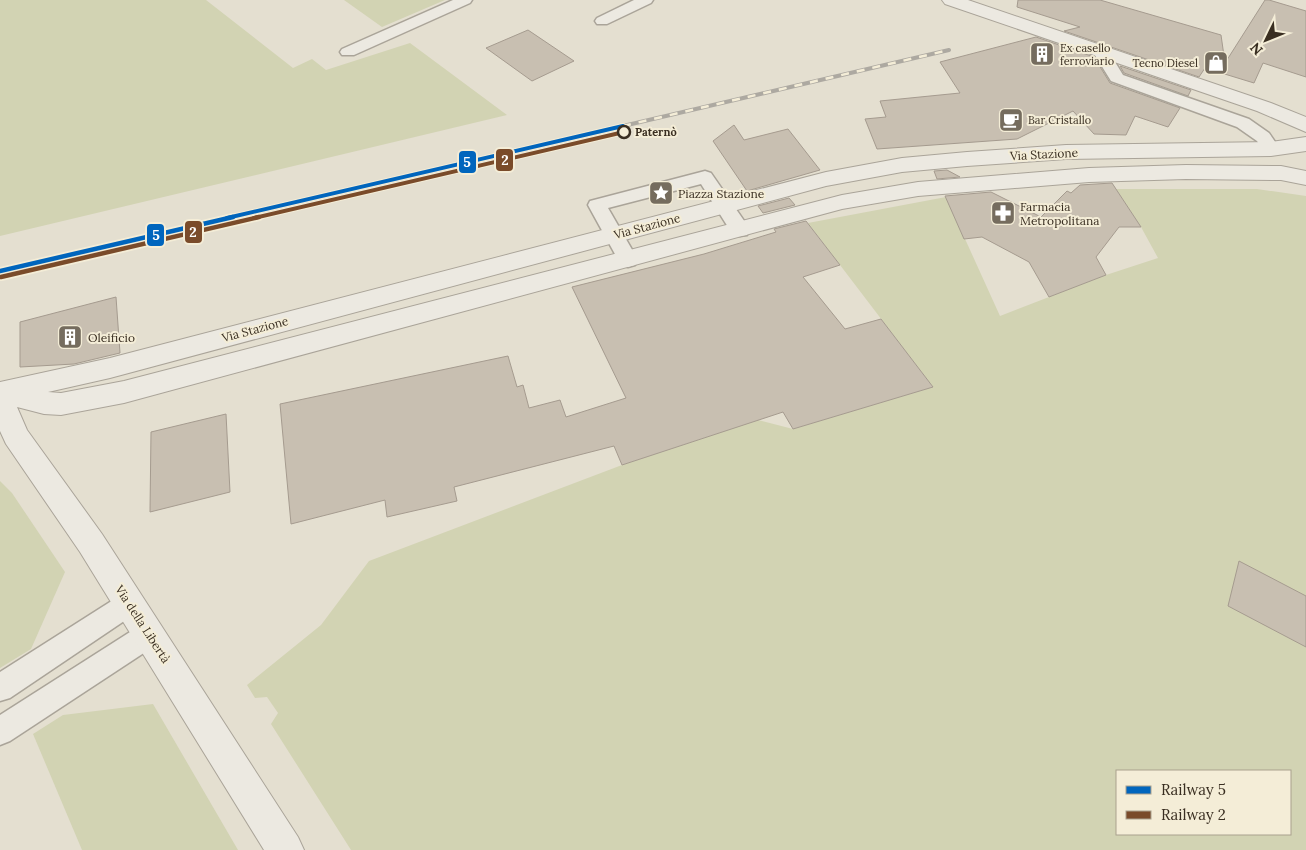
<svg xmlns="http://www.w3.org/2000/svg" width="1306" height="850" viewBox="0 0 1306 850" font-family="Lora,serif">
	<rect width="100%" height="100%" fill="#e4dfd0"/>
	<g fill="#d2d3b3" fill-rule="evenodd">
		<path d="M0,0H206L293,68L312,59L326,70L410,43L507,115L0,236Z"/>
		<path d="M344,0H445L382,27Z"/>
		<path d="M1116,189H1257L1306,196V850H351L271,724L278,713L267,697L255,698L247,685L321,625L369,561L622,465L758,420L793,429L933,387L808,223L946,197L1000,316L1106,275L1158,258L1141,227ZM1117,771H1290V834H1117Z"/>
		<path d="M0,481L12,493L65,572L31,649L0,668Z"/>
		<path d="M153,704L238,850H82L33,734L63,715Z"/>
	</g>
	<g fill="#c8bfb1" stroke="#a59b8f">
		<path d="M1018,0H1100L1221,35L1225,63L1265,0H1269L1306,11V77L1263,63L1254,83L1205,68L1199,77L1064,31L1080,27L1017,7Z"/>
		<path d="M528,30L574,61L532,81L486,48Z"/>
		<path d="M1036,37L1094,57L1110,83L1180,108L1168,127L1135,116L1126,135L1094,134L1073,111L1017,139L877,149L865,119L886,117L880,101L960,93L940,62Z"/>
		<path d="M1120,66L1191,90L1188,96L1124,73Z"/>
		<path d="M734,125L744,140L788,129L820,170L747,191L713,141Z"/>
		<path d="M947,170L960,177L937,179L934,171Z"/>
		<path d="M1112,183L1141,227H1119L1096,257L1106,275L1049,297L1029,262L982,237L964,239L945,196L991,192L1041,217L1067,191L1071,193L1080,185Z"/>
		<path d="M789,198L795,205L763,213L758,206Z"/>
		<path d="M806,221L840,265L803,277L845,329L881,319L933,387L793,429L783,412L622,465L614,446L454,487L457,501L387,517L385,500L291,524L280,404L508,356L517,387L523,385L529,408L560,400L566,417L626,398L572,287L704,254L776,232L774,229Z"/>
		<path d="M116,297L120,353L74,364L20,367V322Z"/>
		<path d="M226,414L230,492L150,512L151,432Z"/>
		<path d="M1239,561L1306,596V647L1228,606Z"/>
	</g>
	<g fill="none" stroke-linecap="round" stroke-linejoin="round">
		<defs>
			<g id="service">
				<path d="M453,0H472L470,3L354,55H342L340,52L342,49Z"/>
				<path d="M634,0H653L651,3L607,24H597L595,21L597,18Z"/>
				<path d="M1101,47L1107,49L1123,75L1249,119L1269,133L1280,149L1277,153L1271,154L1265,153L1257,141L1237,127L1111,81L1093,52L1095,49Z"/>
				<path d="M705,171L711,173L747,225L749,230L747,235L740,236L733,235L701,184L608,208L638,260L635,265L628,267L621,265L588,205L590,201Z"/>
				<path d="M130,591L139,595L143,603L139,611L10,698L0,701V672L121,595Z"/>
				<path d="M150,621L159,625L163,634L159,643L10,741L0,745V715L141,625Z"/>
			</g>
			<g id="tertiary">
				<path d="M942,0H968L1271,103L1306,117V132L1257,111L945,4Z"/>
				<path d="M1306,137V151L1271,156L1066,159L967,166L902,172L826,186L110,378L48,392L61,393L124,381L842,195L918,182L1089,168L1186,165L1281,166L1306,171V185L1281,180L1186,179L1089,182L918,196L842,209L124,403L61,415L44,414L17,407L27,430L102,534L298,837L304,850H264L80,552L6,444L0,431V382L110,358L826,172L902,158L967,152L1066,145L1271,142Z"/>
			</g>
		</defs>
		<use href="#service" stroke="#aaa499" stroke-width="3"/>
		<use href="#tertiary" stroke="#aaa499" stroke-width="2"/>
		<use href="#service" fill="#ece9e1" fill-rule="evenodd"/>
		<use href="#tertiary" fill="#ece9e1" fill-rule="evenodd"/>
		<defs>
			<path id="rail" d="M623,126L949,50"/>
		</defs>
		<use href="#rail" stroke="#ada9a1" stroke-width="4"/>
		<use href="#rail" stroke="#f4edd7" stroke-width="2.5" stroke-dasharray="8" stroke-linecap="butt"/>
		<defs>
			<path id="rail-1-far1" d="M227,218L623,126"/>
			<path id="rail-1" d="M0,271L233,217"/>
			<path id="rail-2-far1" d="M254,218L624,132"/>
			<path id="rail-2" d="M1,277L259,217"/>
		</defs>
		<use href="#rail-1-far1" stroke="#f4edd7" stroke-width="6"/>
		<use href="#rail-1" stroke="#f4edd7" stroke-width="8"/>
		<use href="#rail-2-far1" stroke="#f4edd7" stroke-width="6"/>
		<use href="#rail-2" stroke="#f4edd7" stroke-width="8"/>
		<use href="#rail-1-far1" stroke="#0065bd" stroke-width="4"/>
		<use href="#rail-1" stroke="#0065bd" stroke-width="4.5"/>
		<use href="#rail-2-far1" stroke="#7a4b2a" stroke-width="4"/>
		<use href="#rail-2" stroke="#7a4b2a" stroke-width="4.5"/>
	</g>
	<defs>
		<symbol id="building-square" viewBox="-11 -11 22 22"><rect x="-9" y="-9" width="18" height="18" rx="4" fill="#756c5e" stroke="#f4edd7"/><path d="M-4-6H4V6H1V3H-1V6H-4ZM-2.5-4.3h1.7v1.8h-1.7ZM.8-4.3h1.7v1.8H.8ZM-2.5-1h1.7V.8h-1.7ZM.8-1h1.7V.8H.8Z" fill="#fff"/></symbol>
		<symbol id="shop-square" viewBox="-11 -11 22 22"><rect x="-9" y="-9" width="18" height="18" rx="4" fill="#756c5e" stroke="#f4edd7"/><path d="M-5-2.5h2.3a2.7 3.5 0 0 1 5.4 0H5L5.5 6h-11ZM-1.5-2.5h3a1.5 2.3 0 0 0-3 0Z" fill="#fff"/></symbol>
		<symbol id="cafe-square" viewBox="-11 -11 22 22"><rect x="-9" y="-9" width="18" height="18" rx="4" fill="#756c5e" stroke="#f4edd7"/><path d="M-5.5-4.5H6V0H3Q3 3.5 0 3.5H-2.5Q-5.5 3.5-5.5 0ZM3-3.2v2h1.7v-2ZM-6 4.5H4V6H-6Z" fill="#fff"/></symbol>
		<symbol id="sight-square" viewBox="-11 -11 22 22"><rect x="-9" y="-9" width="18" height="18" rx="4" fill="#756c5e" stroke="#f4edd7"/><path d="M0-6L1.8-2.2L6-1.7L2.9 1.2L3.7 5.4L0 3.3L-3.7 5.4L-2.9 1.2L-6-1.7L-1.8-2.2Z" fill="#fff"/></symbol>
		<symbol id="pharmacy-square" viewBox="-11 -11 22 22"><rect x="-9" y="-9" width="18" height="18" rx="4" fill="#756c5e" stroke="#f4edd7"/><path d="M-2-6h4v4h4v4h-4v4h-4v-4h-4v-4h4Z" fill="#fff"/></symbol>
	</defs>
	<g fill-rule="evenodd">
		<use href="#building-square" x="1028" y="40" width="28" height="28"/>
		<use href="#shop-square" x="1202" y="49" width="28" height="28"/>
		<use href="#cafe-square" x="997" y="106" width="28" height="28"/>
		<use href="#sight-square" x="647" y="179" width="28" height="28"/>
		<use href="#pharmacy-square" x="989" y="199" width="28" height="28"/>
		<use href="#building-square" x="56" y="323" width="28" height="28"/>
	</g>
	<circle fill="#f4edd7" stroke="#392e21" stroke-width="2.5" cx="624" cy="132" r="6"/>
	<g text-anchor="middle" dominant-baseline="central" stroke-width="4" stroke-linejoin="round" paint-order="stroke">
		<g font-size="11" fill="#392e21" stroke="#f4edd7" text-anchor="start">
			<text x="1060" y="48">Ex casello<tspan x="1060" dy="13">ferroviario</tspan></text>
			<text x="1198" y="63" text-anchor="end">Tecno Diesel</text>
			<text x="1028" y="120">Bar Cristallo</text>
		</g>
		<g font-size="11" font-weight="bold" fill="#392e21" stroke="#f4edd7" text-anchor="start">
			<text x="635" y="132">Paternò</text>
		</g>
		<g font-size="12" fill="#392e21" stroke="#f4edd7">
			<text transform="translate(1044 154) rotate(-3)">Via Stazione</text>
			<text transform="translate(647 226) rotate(-15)">Via Stazione</text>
			<text transform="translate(255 329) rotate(-15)">Via Stazione</text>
			<text transform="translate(143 624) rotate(57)">Via della Libertà</text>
		</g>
		<g font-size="12" fill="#392e21" stroke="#f4edd7" text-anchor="start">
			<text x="678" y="193">Piazza Stazione</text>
			<text x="1020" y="206">Farmacia<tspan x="1020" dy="14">Metropolitana</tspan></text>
			<text x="88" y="337">Oleificio</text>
		</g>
	</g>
	<g stroke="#f4edd7" stroke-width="2">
		<rect x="495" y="148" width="19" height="24" rx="5" fill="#7a4b2a"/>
		<rect x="458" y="150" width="19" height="24" rx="5" fill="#0065bd"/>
		<rect x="184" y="220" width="19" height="24" rx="5" fill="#7a4b2a"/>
		<rect x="146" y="223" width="19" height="24" rx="5" fill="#0065bd"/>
	</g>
	<g font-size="14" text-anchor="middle" font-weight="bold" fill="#fff">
		<text x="505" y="165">2</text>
		<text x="467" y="167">5</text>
		<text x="193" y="237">2</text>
		<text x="156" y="240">5</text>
	</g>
	<rect x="1116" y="770" width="175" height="65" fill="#f4edd7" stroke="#a9a18e"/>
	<rect x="1126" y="786" width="25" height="8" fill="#0065bd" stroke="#a9a18e"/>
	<text x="1161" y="795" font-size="15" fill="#392e21">Railway 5</text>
	<rect x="1126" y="811" width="25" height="8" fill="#7a4b2a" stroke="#a9a18e"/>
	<text x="1161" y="820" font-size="15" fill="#392e21">Railway 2</text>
	<g transform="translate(1266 40) rotate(227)" stroke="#f4edd7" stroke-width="4" paint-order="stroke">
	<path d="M0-4L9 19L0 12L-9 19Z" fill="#392e21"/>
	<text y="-8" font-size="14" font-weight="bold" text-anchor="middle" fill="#392e21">N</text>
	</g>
</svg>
